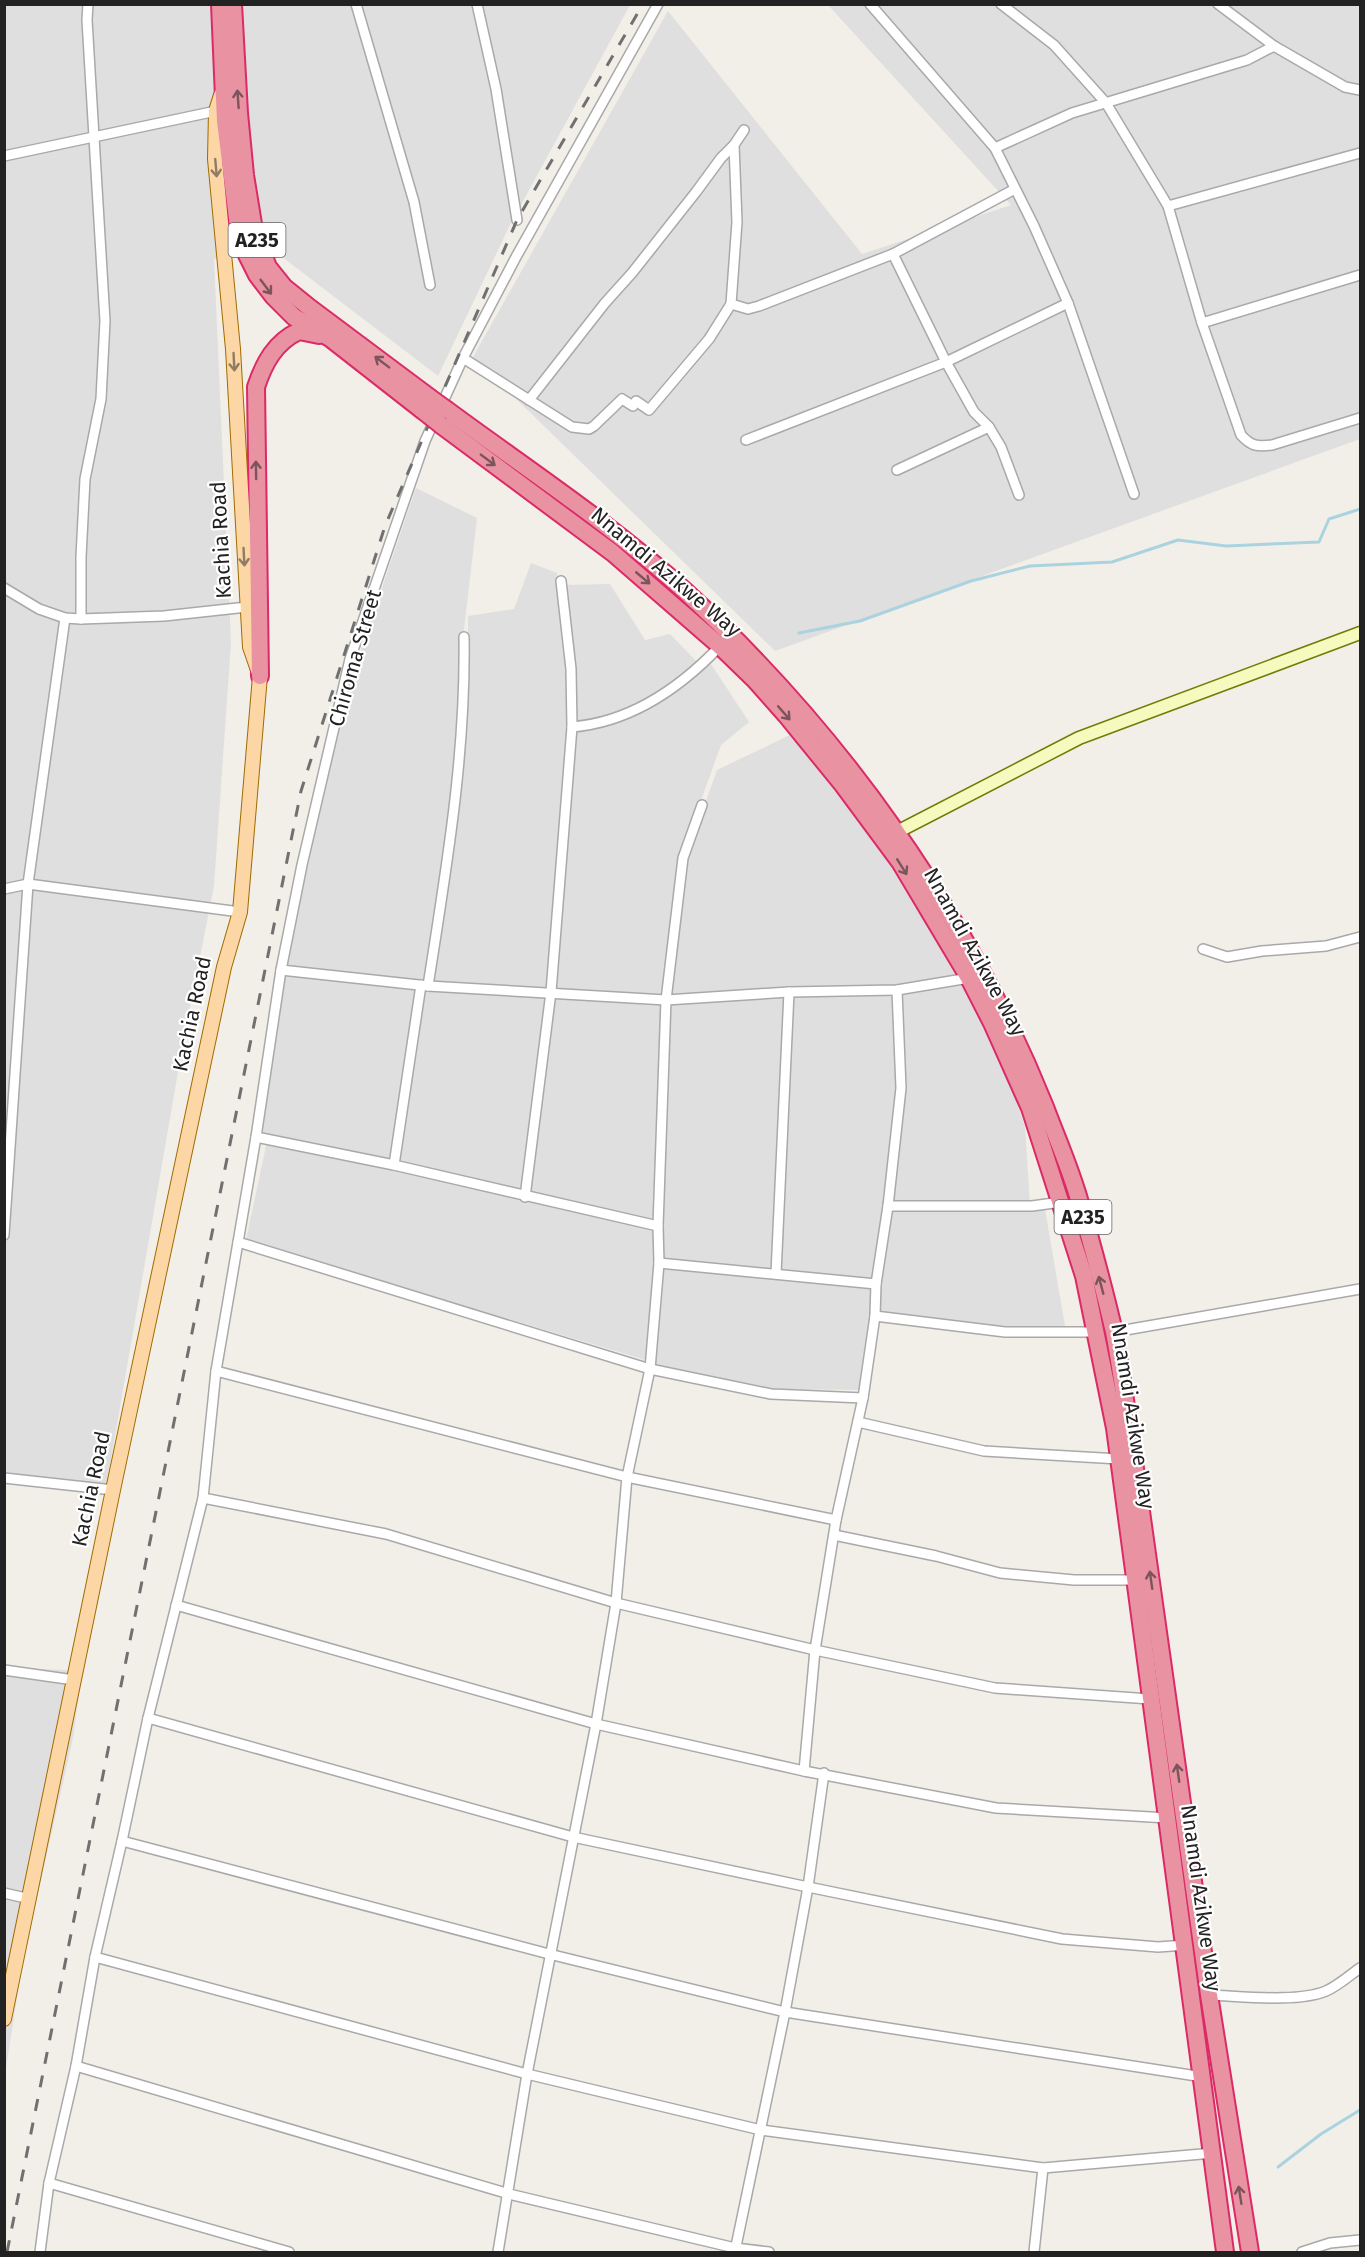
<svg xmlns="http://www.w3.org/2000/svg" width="1365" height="2257" viewBox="0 0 1365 2257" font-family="'Fira Sans',sans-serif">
	<rect width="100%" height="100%" fill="#f2efe9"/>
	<g fill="#e0dfdf">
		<path d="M5,5H630L510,225L438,376L273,250L214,259L231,643L214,886L183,1043L106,1488L5,1478Z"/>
		<path d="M828,5H1360V439L775,651L473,357L668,11L862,254L1011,205Z"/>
		<path d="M416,488L477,518L464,630L461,692L447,838L424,984L284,969L351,679Z"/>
		<path d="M531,563L557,573L570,670L571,728L551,991L430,985L453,854L468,694V616L514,609Z"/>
		<path d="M610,584L645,640L670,634L700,665L656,698L593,724L573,726L563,585Z"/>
		<path d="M711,664L749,722L721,745L681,856L662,998L554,991L574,730L658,701Z"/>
		<path d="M794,733L905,886L956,977L898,988L669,999L685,860L717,770Z"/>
		<path d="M282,971L418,987L393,1163L260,1135Z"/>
		<path d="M965,981L999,1048L1025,1127L1030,1205L891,1204L906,1086L899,992Z"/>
		<path d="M423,989L550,994L524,1194L397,1165Z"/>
		<path d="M553,994L663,1002L654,1222L527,1196Z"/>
		<path d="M786,995L773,1269L661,1261L669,1002Z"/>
		<path d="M791,995H895L899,1079L875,1283L777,1272Z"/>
		<path d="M267,1141L653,1227L656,1262L649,1361L246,1240Z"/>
		<path d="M890,1208L1045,1209L1066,1332L1006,1329L877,1312L882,1255Z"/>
		<path d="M661,1265L870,1285L873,1312L862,1390L766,1389L653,1367Z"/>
		<path d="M5,1667L82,1671L73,1738L22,1965L5,2075Z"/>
	</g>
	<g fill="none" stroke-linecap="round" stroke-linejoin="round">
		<g stroke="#aad3df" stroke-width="3">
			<path d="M799,633L860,621L971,581L1030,566L1112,562L1178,540L1226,546L1319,542L1329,519L1360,509"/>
			<path d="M1278,2167L1321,2134L1360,2110"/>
		</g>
		<defs>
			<g id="street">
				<path d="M356,4L414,202L430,285"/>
				<path d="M477,4L496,89L517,220"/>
				<path d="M870,4L995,148L1034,226L1068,303L1134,494"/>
				<path d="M1001,4L1054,45L1106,103L1168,206L1202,323L1241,435C1251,446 1257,447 1272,445L1360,418"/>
				<path d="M1218,4L1274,46L1345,87L1360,90"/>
				<path d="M995,148L1072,113L1247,60L1274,46"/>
				<path d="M4,156L216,111"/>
				<path d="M1168,206L1360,153"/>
				<path d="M893,254L946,362L974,412L989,427L1001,447L1019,495"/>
				<path d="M731,304L737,222L734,145L744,130"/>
				<path d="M1202,323L1360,275"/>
				<path d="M463,358L572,427L589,429L594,426L622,399L633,406L636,401L649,410L709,339L731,304L748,309L759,306L893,254L1015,189"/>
				<path d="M529,400L605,303L632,273L696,192L721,158L734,145"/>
				<path d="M746,440L946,362L1068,303"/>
				<path d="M897,470L989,427"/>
				<path d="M4,588L39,609L65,618L81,619L164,616L247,607"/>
				<path d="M81,619V557L85,479L101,399L105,321L87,20L88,4"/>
				<path d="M572,727C632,722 680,688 720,646"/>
				<path d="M4,889L28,884L240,912"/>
				<path d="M1203,949L1227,957L1262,951L1326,946L1360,937"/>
				<path d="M281,970L428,986L666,1000L789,992L897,990L969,978"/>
				<path d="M428,986C446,870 466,755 464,637"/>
				<path d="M256,1137L394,1165L658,1226"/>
				<path d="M394,1165L421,985"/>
				<path d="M525,1197L551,992L572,727L571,669L561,581"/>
				<path d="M888,1206H1032L1061,1202"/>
				<path d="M4,1235L28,884L65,618"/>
				<path d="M238,1242L650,1369L771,1394L863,1398"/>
				<path d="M659,1263L876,1284"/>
				<path d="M776,1274L789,992"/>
				<path d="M875,1316L1005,1332H1096"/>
				<path d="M1114,1332L1360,1289"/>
				<path d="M216,1371L627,1477L836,1520"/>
				<path d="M858,1422L984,1451L1119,1459"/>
				<path d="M4,1478L113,1490"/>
				<path d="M203,1498L386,1534L616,1603L815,1650L995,1688L1150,1699"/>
				<path d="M834,1535L936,1556L1000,1573L1074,1580H1135"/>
				<path d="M176,1605L596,1724L804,1771L996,1808L1168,1818"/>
				<path d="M4,1670L74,1680"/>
				<path d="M148,1718L573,1837L808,1887L1062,1939L1158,1947L1186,1945"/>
				<path d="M804,1771L815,1650L836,1520L863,1398L875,1316L876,1284L888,1206L901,1088L897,990"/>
				<path d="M122,1841L549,1954L785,2012L1203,2077"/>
				<path d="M4,1893L30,1899"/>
				<path d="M95,1957L527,2074L761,2130L1043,2168L1213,2153"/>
				<path d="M1209,1995C1241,1996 1297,2003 1326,1991C1338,1986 1350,1975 1360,1968"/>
				<path d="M76,2066L509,2194L735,2248L769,2252"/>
				<path d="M49,2183L289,2252"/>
				<path d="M735,2251L785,2012L808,1887L824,1773"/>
				<path d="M40,2252L49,2183L76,2066L95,1957L122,1841L148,1718L203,1498L216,1371L256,1137L281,970L302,865L350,659L425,441L463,358L516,257L658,4"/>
				<path d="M498,2252L527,2074L596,1724L616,1603L627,1477L650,1369L659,1263L658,1226L666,1000L683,858L702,805"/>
				<path d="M1034,2252L1043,2168"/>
				<path d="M1302,2252L1330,2243L1360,2240"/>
			</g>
			<path id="secondary" d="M897,832L1079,738L1360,633"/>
			<path id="primary" d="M4,2019L113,1490L224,967L240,912L260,676L250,647L233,349L215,159L216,111L221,95"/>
			<g id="highway">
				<path d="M220,4L225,121L238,226L247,255L257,275L273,296L294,317L330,338L422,410"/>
				<path d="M233,4L239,113L245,175L254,230L268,267L284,287L310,308L429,397"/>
				<path d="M447,410C527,469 611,524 685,591C841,734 966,910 1045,1107C1057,1139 1071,1170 1080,1203C1092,1245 1104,1289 1114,1332C1120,1363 1124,1395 1129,1426L1209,1995L1250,2252"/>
				<path d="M441,425L613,553L720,646L755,680L786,715L843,785L900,862L969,978L992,1023L1030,1108L1084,1276L1115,1428L1225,2252"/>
				<path d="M260,676L256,387C264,363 275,342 299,331L319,335"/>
			</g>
		</defs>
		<use href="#street" stroke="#a9a9a9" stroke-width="12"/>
		<use href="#secondary" stroke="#707d05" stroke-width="15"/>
		<use href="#primary" stroke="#a06b00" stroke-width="16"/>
		<use href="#highway" stroke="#dc2a67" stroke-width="20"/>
		<use href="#street" stroke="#fff" stroke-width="9"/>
		<use href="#secondary" stroke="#f7fabf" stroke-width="12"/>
		<use href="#primary" stroke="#fcd6a4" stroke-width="14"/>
		<use href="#highway" stroke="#e892a2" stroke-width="16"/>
		<path stroke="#707070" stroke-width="3" stroke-dasharray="12 12" stroke-linecap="butt" d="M7,2252L301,791L385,526L517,220L643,4"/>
		<defs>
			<g id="highway-bridge">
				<path d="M429,397L447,410"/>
				<path d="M422,410L441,425"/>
			</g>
		</defs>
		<use href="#highway-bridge" stroke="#dc2a67" stroke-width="20" stroke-linecap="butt"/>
		<use href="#highway-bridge" stroke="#e892a2" stroke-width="16"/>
	</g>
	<defs><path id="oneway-shaft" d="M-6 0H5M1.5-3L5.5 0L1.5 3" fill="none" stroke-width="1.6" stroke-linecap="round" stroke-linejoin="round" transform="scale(1.5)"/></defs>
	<g stroke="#7b545c">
		<use href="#oneway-shaft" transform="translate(238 99) rotate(-94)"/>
		<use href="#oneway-shaft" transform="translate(266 287) rotate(53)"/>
		<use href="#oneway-shaft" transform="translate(382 362) rotate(-143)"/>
		<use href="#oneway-shaft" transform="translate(488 460) rotate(37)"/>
		<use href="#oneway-shaft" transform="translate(256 470) rotate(-91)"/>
		<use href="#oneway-shaft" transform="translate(643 578) rotate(40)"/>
		<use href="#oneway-shaft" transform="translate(784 713) rotate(49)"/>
		<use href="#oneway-shaft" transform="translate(902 867) rotate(58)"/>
		<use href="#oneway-shaft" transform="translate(1101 1285) rotate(-105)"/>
		<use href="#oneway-shaft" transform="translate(1151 1580) rotate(-98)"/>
		<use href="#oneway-shaft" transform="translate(1178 1773) rotate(-98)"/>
		<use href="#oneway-shaft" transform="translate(1240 2195) rotate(-99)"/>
	</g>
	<g stroke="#8f7c63">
		<use href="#oneway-shaft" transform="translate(216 168) rotate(85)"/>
		<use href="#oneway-shaft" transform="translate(234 362) rotate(87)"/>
		<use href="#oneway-shaft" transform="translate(244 557) rotate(87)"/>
	</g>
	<g text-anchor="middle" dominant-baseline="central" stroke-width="4.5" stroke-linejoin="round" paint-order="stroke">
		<g fill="#fff" stroke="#646464" stroke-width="1.5">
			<rect x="228.5" y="223" width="57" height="34" rx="4.5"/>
			<rect x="1054.5" y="1200" width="57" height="34" rx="4.5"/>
		</g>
		<g font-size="20" font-weight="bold" fill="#222">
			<text x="257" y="240">A235</text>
			<text x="1083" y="1217">A235</text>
		</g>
		<g font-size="21" fill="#222" stroke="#fff">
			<text transform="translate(221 540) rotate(-93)">Kachia Road</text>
			<text transform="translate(666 572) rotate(40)">Nnamdi Azikwe Way</text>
			<text transform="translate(355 658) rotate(-74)">Chiroma Street</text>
			<text transform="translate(975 952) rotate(61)">Nnamdi Azikwe Way</text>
			<text transform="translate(192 1014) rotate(-78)">Kachia Road</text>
			<text transform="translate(1133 1416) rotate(81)">Nnamdi Azikwe Way</text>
			<text transform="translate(91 1489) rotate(-78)">Kachia Road</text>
			<text transform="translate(1201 1898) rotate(82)">Nnamdi Azikwe Way</text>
		</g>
	</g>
	<rect width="1365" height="2257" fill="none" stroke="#222222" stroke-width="12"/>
</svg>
